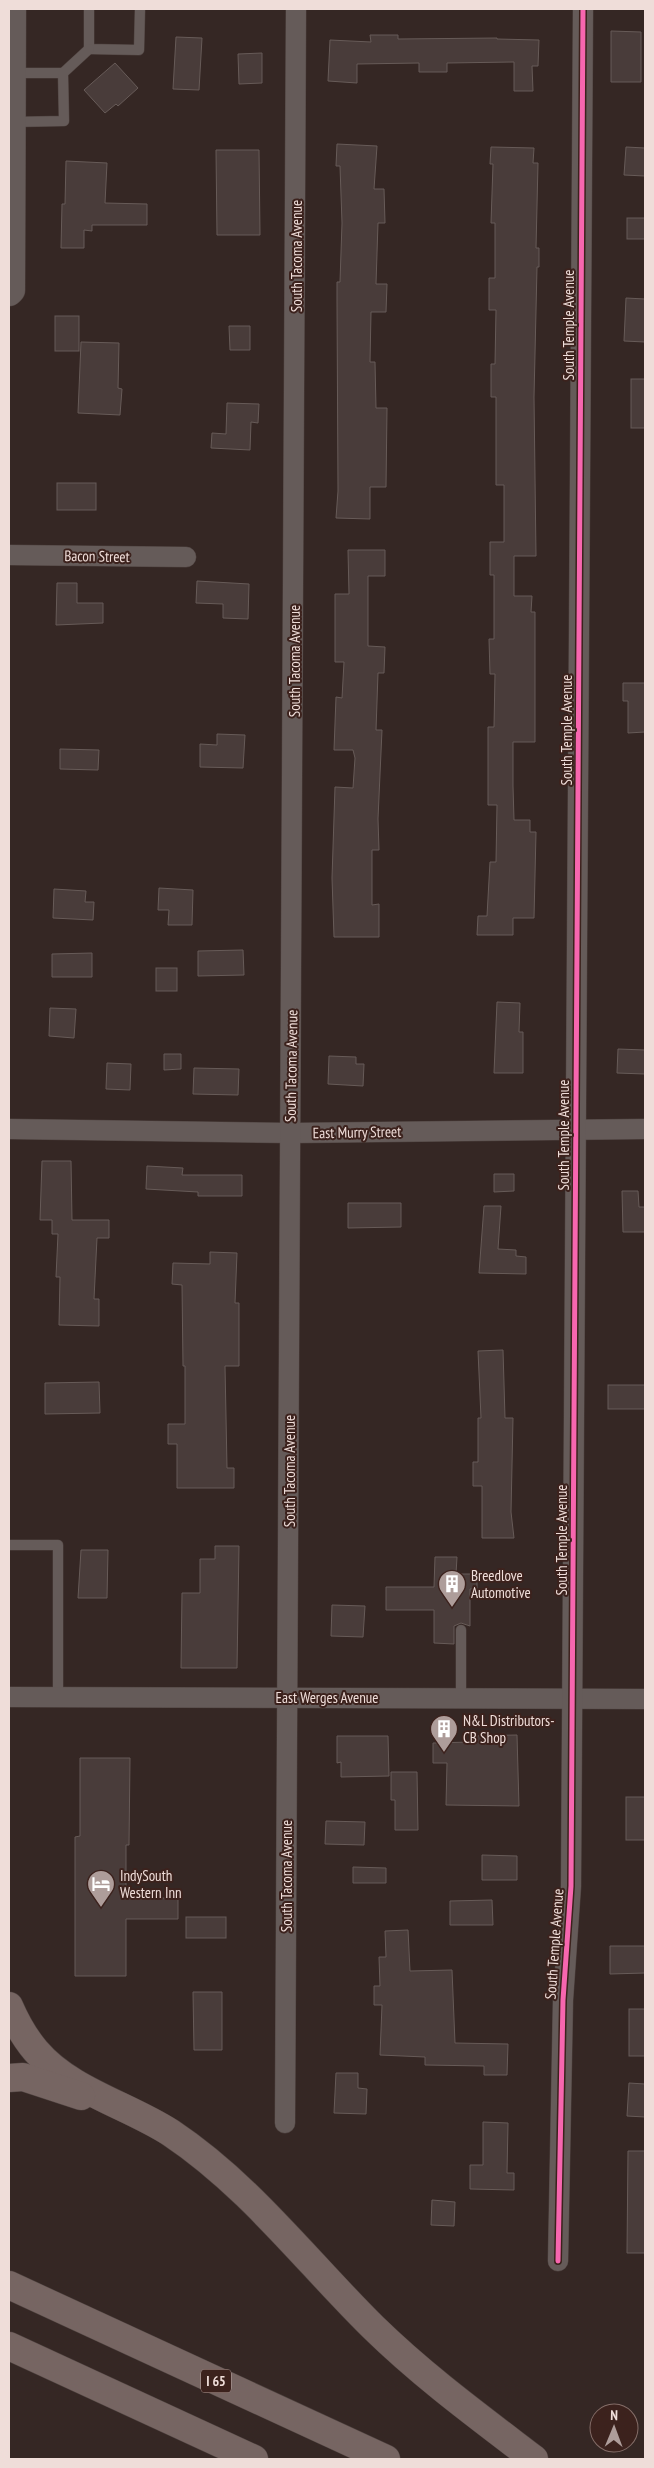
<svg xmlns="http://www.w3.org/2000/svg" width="654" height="2468" viewBox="0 0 654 2468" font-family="'PT Sans Narrow',sans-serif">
	<rect width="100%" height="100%" fill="#352724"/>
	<g fill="#493c3a" stroke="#675b58">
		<path d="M611,31L641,32V82H611Z"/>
		<path d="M370,35H398V39L497,38V39L539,40L538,66H532L533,91H514V62L447,63V72H419V63L357,64V83L328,81L330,40L371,42Z"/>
		<path d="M176,37L202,38L199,90L173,89Z"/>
		<path d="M262,53V83L239,84L238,54Z"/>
		<path d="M115,63L138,88L118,106L116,104L105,113L84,90Z"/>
		<path d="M337,144L377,146L374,189H384L385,223H378L376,284H387L386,312H371L370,362H375L376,408H387L386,487H370V519L336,518L338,491L337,300V282H340L342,223L340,166H336Z"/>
		<path d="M491,147L534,148L533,163H538L536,248H539V267H537L534,397L536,556H514V596H532L531,612H535V742H513V786L514,820H530V832H536L534,918H513V935H477L478,916H487L490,862H496L497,805H488V727H494L495,674H490L489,639H494V575H490V542H504V485H496V397H491V364H495L496,310H489V278H495V223H491L493,164H490Z"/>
		<path d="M626,147L645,148V176L624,175Z"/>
		<path d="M216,150H259L260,235H217Z"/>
		<path d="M66,161L107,163L105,203L147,204V225H92V231L84,230V248H61L62,204H65Z"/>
		<rect x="627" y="218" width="18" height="21"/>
		<path d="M626,298L645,299V342L624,341Z"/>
		<rect x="55" y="316" width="24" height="35"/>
		<path d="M229,326H250V350H230Z"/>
		<path d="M81,342L119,343L118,388L122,389L120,415L78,413Z"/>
		<rect x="631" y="379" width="14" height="49"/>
		<path d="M227,403L259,404L258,423L251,422L250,450L211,448L212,433L226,434Z"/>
		<rect x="57" y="483" width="39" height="27"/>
		<path d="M348,550H385V576H368V646L385,647L384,673H378L376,730H382L378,819L379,850H372V905L379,904V937H334L332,878L335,787L353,788L355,758L353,750H334L336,697L342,698L344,662H335V594H349Z"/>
		<path d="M197,581L249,584L248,619L223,618V604L196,603Z"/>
		<path d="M57,583H77V603H103V623L56,625Z"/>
		<path d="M623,683H645V732L628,733V701H623Z"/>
		<path d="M217,734L245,735L243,768L200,767V744L217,745Z"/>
		<path d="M60,749L99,750L98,770L60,769Z"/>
		<path d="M159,888L193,890L192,925H168L169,910H158Z"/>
		<path d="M54,889L86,891L85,902H94L93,920L53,918Z"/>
		<path d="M243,950L244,975L198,976V951Z"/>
		<path d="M92,953V977H52V954Z"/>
		<rect x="156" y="968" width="21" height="23"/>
		<path d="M497,1002L520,1003L519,1032H523V1073H494Z"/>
		<path d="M50,1008L76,1009L74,1038L49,1036Z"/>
		<path d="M618,1049L645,1050V1074L617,1073Z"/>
		<path d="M164,1054H181V1069L164,1070Z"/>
		<path d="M329,1056L356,1057V1064H364L363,1086L328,1084Z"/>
		<path d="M107,1063L131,1064L130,1090L106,1089Z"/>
		<path d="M194,1068L239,1069L238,1095L193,1094Z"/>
		<path d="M42,1161H71L72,1220H109V1238H97L94,1299H99V1326L59,1325L60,1277H56L58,1234H52V1220H40Z"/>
		<path d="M147,1166L183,1168L182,1175H242V1196H198V1192L146,1189Z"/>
		<path d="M494,1174H514V1191L494,1192Z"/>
		<path d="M622,1191H638L639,1207H645V1232H623Z"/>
		<path d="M348,1203H401V1227L348,1228Z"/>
		<path d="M484,1206H501L498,1249L516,1250V1256L526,1257V1274L479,1273Z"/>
		<path d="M210,1252L237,1253L235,1303H239V1366H225L227,1468H234V1488H177V1444H168V1424H185V1366H183L182,1285L172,1284L173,1263L210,1264Z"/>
		<path d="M503,1350L505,1418H513L511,1512L514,1538H482V1486H473V1462H478V1418H481L478,1351Z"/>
		<path d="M99,1382L100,1413L45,1414V1383Z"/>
		<rect x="608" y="1385" width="37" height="24"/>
		<path d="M215,1546H239L237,1668H181L182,1593H200V1559H215Z"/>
		<path d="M81,1550H108L107,1598H78Z"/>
		<path d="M435,1557H457L456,1574H477V1589H470V1626L461,1623L454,1626V1644L434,1643V1610H386V1587H434Z"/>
		<path d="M332,1605L365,1606L363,1637L331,1636Z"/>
		<path d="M517,1735L519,1806L446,1805L447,1763H433V1743L471,1742V1736Z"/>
		<path d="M337,1736H388L389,1776L341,1777V1762L337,1763Z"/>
		<path d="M80,1758H130L129,1845H126V1898H178V1919H126V1976H75V1837L80,1836Z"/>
		<path d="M391,1772H417L418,1830H395V1800H391Z"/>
		<rect x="626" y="1797" width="19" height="43"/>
		<path d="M326,1821L365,1822L364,1845L325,1844Z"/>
		<path d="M482,1855L517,1856V1880H482Z"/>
		<path d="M353,1867L386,1868V1883H353Z"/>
		<path d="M492,1900L493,1925H450V1901Z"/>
		<rect x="186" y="1917" width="40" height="21"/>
		<path d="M408,1930L410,1971L452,1970L455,2043L508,2044L507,2075H484V2066L425,2065V2057L380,2055L382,2005H374V1986H380L379,1957H386L385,1931Z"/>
		<path d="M610,1946H645V1973L610,1974Z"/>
		<path d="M193,1992H222V2050H194Z"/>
		<rect x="629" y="2009" width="16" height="47"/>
		<path d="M336,2073H358V2088L367,2089L366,2114L334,2113Z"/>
		<path d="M629,2083L645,2084V2117L627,2116Z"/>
		<path d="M483,2122L508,2123L507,2173H514V2190L470,2189V2165H483Z"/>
		<path d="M628,2151H645V2253H627Z"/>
		<path d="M432,2200L455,2202L454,2226L431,2225Z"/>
	</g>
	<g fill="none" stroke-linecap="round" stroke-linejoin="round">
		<defs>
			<g id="service">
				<path d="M89,9V49L139,50L140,9"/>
				<path d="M13,73H63"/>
				<path d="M12,122L64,121L63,73L89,49"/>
				<path d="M9,1545H58V1697"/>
				<path d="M461,1630V1698"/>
			</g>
			<g id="minor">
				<path d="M9,555L186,557"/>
				<path d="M9,1129L291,1133L645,1129"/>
				<path d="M9,1697L645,1699"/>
				<path d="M285,2123L296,9"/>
				<path d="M558,2261L563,2000L571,1886L583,9"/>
			</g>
			<path id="secondary" d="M9,292L11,290L12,9"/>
			<g id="motorway">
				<path d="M9,2006C16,2022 24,2037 36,2051C70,2091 128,2105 171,2133C249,2185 307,2262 373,2327C423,2376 479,2417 534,2459"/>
				<path d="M9,2078L23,2077L81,2096"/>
				<path d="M9,2285L386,2459"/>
				<path d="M9,2346L254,2459"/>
			</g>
		</defs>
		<use href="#service" stroke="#4e423f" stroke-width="11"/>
		<use href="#minor" stroke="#4e423f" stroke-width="21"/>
		<use href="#secondary" stroke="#4e423f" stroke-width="29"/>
		<use href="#motorway" stroke="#4e423f" stroke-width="29"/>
		<use href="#service" stroke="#655b59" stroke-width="10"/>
		<use href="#minor" stroke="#655b59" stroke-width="20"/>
		<use href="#secondary" stroke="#655b59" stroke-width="28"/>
		<use href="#motorway" stroke="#766562" stroke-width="28"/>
		<defs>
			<path id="cycleway" d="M558,2261L563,2000L571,1886L583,9"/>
		</defs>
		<use href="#cycleway" stroke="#3c221d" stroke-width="8"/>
		<use href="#cycleway" stroke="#f766af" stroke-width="5"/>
	</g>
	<defs>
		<symbol id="building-pin" viewBox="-11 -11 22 30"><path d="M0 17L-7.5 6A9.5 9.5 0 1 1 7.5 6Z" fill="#ae9d9a" stroke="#3c221d"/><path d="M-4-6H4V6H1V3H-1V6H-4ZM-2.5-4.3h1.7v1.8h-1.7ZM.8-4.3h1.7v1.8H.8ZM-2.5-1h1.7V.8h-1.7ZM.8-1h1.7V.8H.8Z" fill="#fff"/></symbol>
		<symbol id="hotel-pin" viewBox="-11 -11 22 30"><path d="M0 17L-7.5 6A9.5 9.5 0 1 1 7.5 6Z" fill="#ae9d9a" stroke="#3c221d"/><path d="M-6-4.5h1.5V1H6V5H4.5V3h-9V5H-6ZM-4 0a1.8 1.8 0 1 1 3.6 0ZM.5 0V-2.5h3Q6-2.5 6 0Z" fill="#fff"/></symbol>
	</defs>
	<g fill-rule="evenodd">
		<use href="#building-pin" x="436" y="1568" width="32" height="43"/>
		<use href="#building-pin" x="428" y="1713" width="32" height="43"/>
		<use href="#hotel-pin" x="85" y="1868" width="32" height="43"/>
	</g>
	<g text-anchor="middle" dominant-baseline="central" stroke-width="4" stroke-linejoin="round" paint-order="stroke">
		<rect fill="#3c221d" stroke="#b9a5a1" stroke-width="1" x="201" y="2369.5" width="30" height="23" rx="4"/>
		<g font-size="14" font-weight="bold" fill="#efddd9">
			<text x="216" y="2381">I 65</text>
		</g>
		<g font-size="15" fill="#efddd9" stroke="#3c221d">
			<text transform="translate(296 256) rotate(-90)">South Tacoma Avenue</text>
			<text transform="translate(568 325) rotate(-90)">South Temple Avenue</text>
			<text transform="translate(97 556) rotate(1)">Bacon Street</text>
			<text transform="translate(294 661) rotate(-90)">South Tacoma Avenue</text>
			<text transform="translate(566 730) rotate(-90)">South Temple Avenue</text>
			<text transform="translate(291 1066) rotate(-89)">South Tacoma Avenue</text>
			<text transform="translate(357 1132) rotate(-1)">East Murry Street</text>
			<text transform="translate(563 1135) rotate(-90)">South Temple Avenue</text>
			<text transform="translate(289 1471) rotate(-90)">South Tacoma Avenue</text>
			<text transform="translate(561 1540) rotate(-90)">South Temple Avenue</text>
			<text x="327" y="1697">East Werges Avenue</text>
			<text transform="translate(286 1876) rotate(-90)">South Tacoma Avenue</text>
			<text transform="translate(554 1944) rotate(-86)">South Temple Avenue</text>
		</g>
		<g font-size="15" fill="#efddd9" stroke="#3c221d" text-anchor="start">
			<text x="471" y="1575">Breedlove<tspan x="471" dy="17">Automotive</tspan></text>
			<text x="463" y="1720">N&amp;L Distributors-<tspan x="463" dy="17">CB Shop</tspan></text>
			<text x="120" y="1875">IndySouth<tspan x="120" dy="17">Western Inn</tspan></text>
		</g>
	</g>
	<rect width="654" height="2468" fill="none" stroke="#efddd9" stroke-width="20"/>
	<g transform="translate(614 2428) rotate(1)"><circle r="24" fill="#3c221d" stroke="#846d68"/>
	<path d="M0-4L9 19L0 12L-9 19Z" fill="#ae9d9a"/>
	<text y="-8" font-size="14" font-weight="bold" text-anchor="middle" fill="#efddd9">N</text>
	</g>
</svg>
